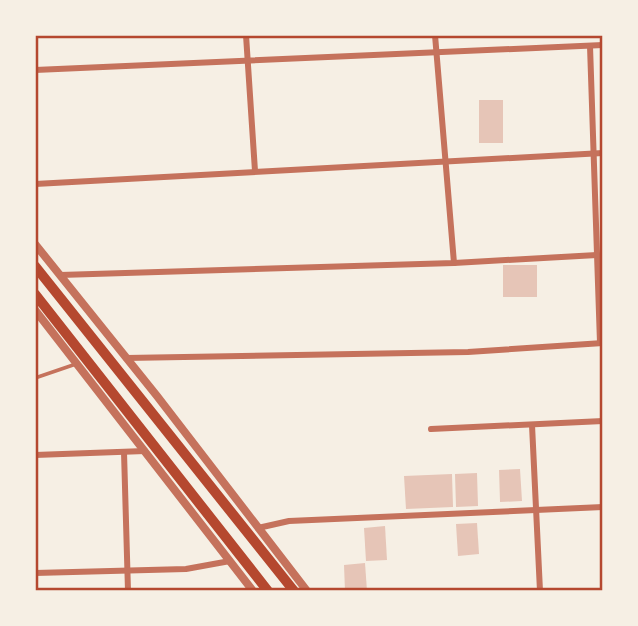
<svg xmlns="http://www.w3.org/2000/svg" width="638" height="626" viewBox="0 0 638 626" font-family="'Source Sans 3',sans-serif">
	<rect width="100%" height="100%" fill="#f6efe4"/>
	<g fill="#e6c5b7">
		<rect x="479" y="100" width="24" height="43"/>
		<rect x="503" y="265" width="34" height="32"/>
		<path d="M520,469L522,501L500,502L499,470Z"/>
		<path d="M477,473L478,506L456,507L455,474Z"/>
		<path d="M452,474L453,507L406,509L404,476Z"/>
		<path d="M477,523L479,554L458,556L456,524Z"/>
		<path d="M385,526L387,560L366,561L364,528Z"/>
		<path d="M365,563L367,591H345L344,565Z"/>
	</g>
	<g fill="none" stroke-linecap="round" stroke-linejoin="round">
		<path stroke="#c5725c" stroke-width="3.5" d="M35,378L76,364"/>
		<g stroke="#c5725c" stroke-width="6">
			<path d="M246,35L255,171"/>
			<path d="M435,35L454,263"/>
			<path d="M590,46L600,343"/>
			<path d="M35,70L603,45"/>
			<path d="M35,184L603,153"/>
			<path d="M60,275L454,263L597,255"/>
			<path d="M126,358L468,352L603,343"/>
			<path d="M532,425L540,591"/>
			<path d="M431,429L603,421"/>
			<path d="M124,452L128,591"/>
			<path d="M35,455L145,451"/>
			<path d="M258,528L289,521L603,507"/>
			<path d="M35,573L186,569L230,561"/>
		</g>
		<g stroke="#c5725c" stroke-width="8">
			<path d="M35,244L157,396L307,591"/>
			<path d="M35,310L253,591"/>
		</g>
		<g stroke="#b5482f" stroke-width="10">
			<path d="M35,266L294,591"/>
			<path d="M35,294L268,591"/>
		</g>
	</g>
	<rect width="638" height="626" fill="none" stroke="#f6efe4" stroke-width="74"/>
	<rect x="37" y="37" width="564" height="552" fill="none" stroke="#b5482f" stroke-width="2.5"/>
</svg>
